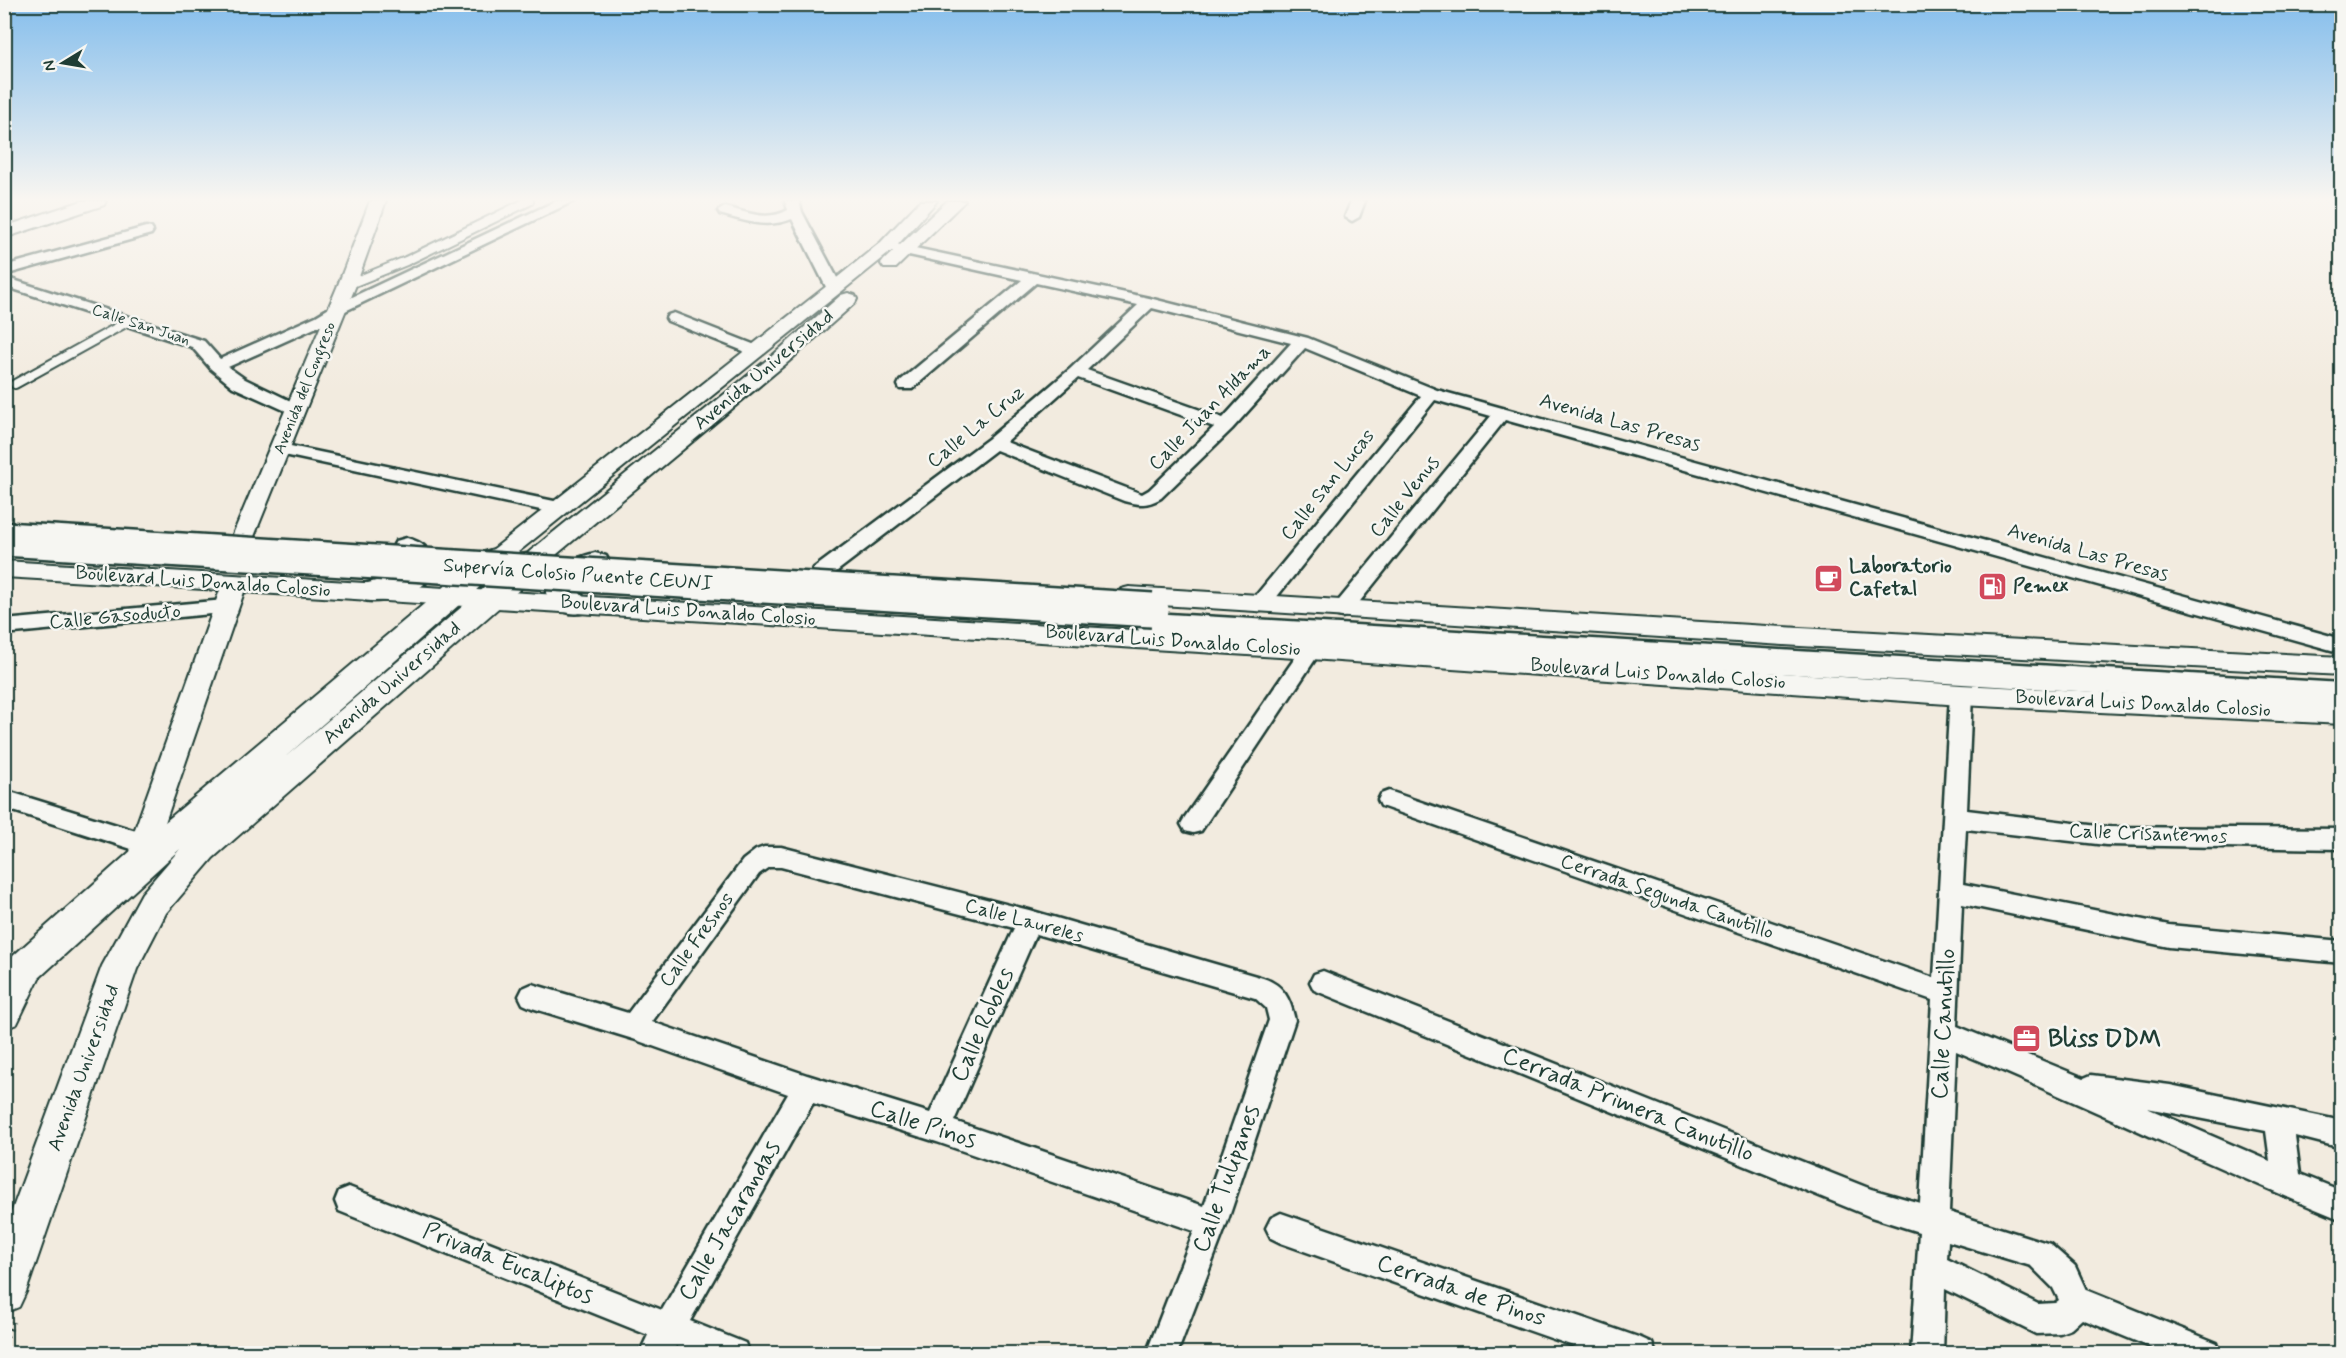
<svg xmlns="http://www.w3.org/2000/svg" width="2346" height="1358" viewBox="0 0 2346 1358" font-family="Mynerve,sans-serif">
	<rect width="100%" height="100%" fill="#f2ebdf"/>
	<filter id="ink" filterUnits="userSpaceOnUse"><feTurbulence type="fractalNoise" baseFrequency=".0167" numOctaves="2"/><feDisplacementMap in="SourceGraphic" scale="12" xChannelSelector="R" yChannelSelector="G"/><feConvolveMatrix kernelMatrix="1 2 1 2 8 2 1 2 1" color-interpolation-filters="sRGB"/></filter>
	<g filter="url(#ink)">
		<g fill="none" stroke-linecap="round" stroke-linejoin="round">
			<defs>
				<g id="service">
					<path d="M347,285L406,261L529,201"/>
					<path d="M15,384L129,321"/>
				</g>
				<g id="minor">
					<path d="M556,201H574L341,313L328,322L228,367L245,379L301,406L303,410L301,414L295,415L233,387L211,369L192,347L4,286V277L204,341L220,359L316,316L331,307Z"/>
					<path d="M785,201H799L802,212L843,289L840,292H830L827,289L792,219C766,229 745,221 720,214L718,211L725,207C747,212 766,222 788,210Z"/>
					<path d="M1351,201H1365L1359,217L1352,221L1345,217Z"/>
					<path d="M146,227L151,228L153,231L151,234L4,275V266Z"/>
					<path d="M887,242L1149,298L1308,338L1437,390L2342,639V653L1505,420L1349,615L1342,617L1335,615L1332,610L1335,605L1491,416L1435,400L1267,609L1260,611L1253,609L1250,604L1253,599L1421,396L1305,348L1232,429L1161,498C1147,506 1139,505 1124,501L996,450L828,578L821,580L814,578L811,573L814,568L988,439L1070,369L1138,305L1036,283L912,389H900L898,385L900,381L1022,280L882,249L880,246L882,243ZM1152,308L1291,343L1223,418L1087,370ZM1078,378L1214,427L1149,490L1142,494L1006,442Z"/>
					<path d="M674,313L763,348L765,351L757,356L751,354L668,321L666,318L668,315Z"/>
					<path d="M281,444L559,502L566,504L568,508L566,512L559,514L275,453L272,449L275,445Z"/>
					<path d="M225,600L232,602L235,607L232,612L4,634V620Z"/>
					<path d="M1311,643L1318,645L1321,650L1318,655L1201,831L1193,833L1185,831L1181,824L1185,817L1304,645Z"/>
					<path d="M1961,687L1969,689L1972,695L1967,810L2106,827L2342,829V849L2106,845L1966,829L1963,884L2169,925L2342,941V963L2169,947L1962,904L1957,1026L2084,1078L2091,1075L2170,1085L2342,1121V1148L2295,1136L2300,1174L2342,1191V1220C2213,1167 2086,1105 1956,1051L1949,1212L2050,1244L2075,1266L2086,1290L2217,1343L2221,1354H2167L2082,1319L2071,1329L2060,1333L2036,1334L1945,1289L1943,1354H1911L1919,1232L1871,1217L1314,990L1310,982L1314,974L1323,971L1871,1189L1920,1203L1932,1000L1381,806L1378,800L1381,794L1389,791L1934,978L1950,695L1953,689ZM2147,1108L2266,1131L2270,1161ZM1948,1241L2031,1266L2053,1288L2059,1300L2055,1303L2038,1304L1947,1259Z"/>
					<path d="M4,790L152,836L156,843L152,850L144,853L4,808Z"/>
					<path d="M764,847H781L1029,910L1263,978C1284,985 1290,999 1295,1020L1227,1223L1177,1354H1146L1194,1231L937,1142L813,1103L690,1321L745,1343L749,1354H694L676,1346L671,1354H639L648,1335L339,1211L335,1201L339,1191L349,1187L662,1310L788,1094L633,1039L532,1008L523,1004L519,996L523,988L532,984L628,1013L743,860L756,850ZM769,867H781L1014,928L930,1113L807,1075L652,1022L759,874ZM1036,934L1255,998L1266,1008L1269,1020L1204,1206L954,1121Z"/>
					<path d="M1281,1213L1641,1338L1652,1343L1656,1354H1596L1281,1243L1271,1238L1266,1228L1271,1218Z"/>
				</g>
				<g id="tertiary">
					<path d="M82,201H106L104,205L4,238V227Z"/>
					<path d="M370,201H386L356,285L253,539L250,544L242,547L234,544L231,539L338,285Z"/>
					<path d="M920,201H937L893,250L507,561L499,564L491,561L487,556L491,551L828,285L881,242Z"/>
					<path d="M947,201H965L896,268H884L881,264L884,260Z"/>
					<path d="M848,293L855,295L857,299L855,303L787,363L545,564L537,566L529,564L525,558L529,552L773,355L841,295Z"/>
					<path d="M4,561L1311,641L1961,685L2342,704V724L1961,705L1311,659L244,592L158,843L159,859L155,867L145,871L135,867L131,859L130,843L220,590L4,577Z"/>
					<path d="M1129,587L1800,628L2342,657V675L1800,646L1129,603L1121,601L1117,595L1121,589Z"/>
				</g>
				<path id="secondary" d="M497,548L507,551L511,557L507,563L284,758L524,554L534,552L544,554L548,561L544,568L213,858L166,913L137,969L26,1292L19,1307L4,1313V1232L102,966L142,893L180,849L39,978L17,1024L4,1029V973L13,956L133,849L487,551Z"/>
				<g id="primary">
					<path d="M407,538C422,542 432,550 436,565C433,591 385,605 364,600L360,592L364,584L396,576L406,566L405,562L392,548L396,541Z"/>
					<path d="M595,553L606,556L610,563C602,576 581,573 577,590L590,604L585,612C567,617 555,609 546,593C550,566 572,559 595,553Z"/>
					<path d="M1151,613L2342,683V707L1151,635L1140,632L1135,624L1140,616Z"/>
				</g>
			</defs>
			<use href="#service" stroke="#1f3d34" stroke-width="12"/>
			<use href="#minor" stroke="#1f3d34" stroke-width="5"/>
			<use href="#tertiary" stroke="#1f3d34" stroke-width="4"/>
			<use href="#secondary" stroke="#1f3d34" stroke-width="4"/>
			<use href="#primary" stroke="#1f3d34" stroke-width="5"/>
			<path stroke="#1f3d34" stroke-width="4.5" stroke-dasharray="2 6" stroke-linecap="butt" d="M4,1345L13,1322"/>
			<use href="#service" stroke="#f6f6f2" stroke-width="8"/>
			<use href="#minor" fill="#f6f6f2" fill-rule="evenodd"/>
			<use href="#tertiary" fill="#f6f6f2" fill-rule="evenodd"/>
			<use href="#secondary" fill="#f6f6f2" fill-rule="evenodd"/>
			<use href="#primary" fill="#f6f6f2" fill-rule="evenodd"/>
			<defs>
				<path id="primary-bridge" d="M4,539L1152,610"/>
			</defs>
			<use href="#primary-bridge" stroke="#1f3d34" stroke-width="38" stroke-linecap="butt"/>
			<use href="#primary-bridge" stroke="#f6f6f2" stroke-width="33"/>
		</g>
	</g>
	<linearGradient id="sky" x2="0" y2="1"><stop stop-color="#85beec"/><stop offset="0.51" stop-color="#f9f6f1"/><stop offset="1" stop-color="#f9f6f1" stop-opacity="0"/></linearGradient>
	<rect width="2346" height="391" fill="url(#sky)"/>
	<defs>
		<symbol id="cafe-square" viewBox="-11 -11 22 22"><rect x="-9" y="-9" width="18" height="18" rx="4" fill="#d1495b" stroke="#f6f6f2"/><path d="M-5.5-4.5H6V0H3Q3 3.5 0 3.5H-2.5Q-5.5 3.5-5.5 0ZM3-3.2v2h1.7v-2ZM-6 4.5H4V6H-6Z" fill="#fff"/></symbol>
		<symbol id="fuel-square" viewBox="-11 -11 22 22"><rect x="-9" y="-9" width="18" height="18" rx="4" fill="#d1495b" stroke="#f6f6f2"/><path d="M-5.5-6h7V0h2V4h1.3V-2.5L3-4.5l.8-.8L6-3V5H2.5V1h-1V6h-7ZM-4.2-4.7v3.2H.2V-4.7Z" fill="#fff"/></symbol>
		<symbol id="office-square" viewBox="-11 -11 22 22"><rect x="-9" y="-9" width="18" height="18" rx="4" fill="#d1495b" stroke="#f6f6f2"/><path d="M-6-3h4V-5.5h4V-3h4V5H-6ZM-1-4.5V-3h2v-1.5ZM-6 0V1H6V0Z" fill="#fff"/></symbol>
	</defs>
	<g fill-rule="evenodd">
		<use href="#cafe-square" x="1812" y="562" width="33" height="33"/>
		<use href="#fuel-square" x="1976" y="570" width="33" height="33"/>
		<use href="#office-square" x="2010" y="1022" width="33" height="33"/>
	</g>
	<g text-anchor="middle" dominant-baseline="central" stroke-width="5" stroke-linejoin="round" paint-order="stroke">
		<g font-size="16" fill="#1f3d34" stroke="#f6f6f2">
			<text transform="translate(141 325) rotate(18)">Calle San Juan</text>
			<text transform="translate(305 388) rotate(-68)">Avenida del Congreso</text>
		</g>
		<g font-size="20" fill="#1f3d34" stroke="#f6f6f2">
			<text transform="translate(764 370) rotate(-40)">Avenida Universidad</text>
			<text transform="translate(1210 408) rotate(-46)">Calle Juan Aldama</text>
			<text transform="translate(1620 423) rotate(16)">Avenida Las Presas</text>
			<text transform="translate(976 427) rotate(-39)">Calle La Cruz</text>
			<text transform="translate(1328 485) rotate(-51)">Calle San Lucas</text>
			<text transform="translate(1405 497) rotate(-51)">Calle Venus</text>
			<text transform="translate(2088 553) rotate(16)">Avenida Las Presas</text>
			<text transform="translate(578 575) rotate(4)">Supervía Colosio Puente CEUNI</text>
			<text transform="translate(203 582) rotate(4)">Boulevard Luis Donaldo Colosio</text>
			<text transform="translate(688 611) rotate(4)">Boulevard Luis Donaldo Colosio</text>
			<text transform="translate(115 617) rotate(-5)">Calle Gasoducto</text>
			<text transform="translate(1173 641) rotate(4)">Boulevard Luis Donaldo Colosio</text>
			<text transform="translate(1658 674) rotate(4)">Boulevard Luis Donaldo Colosio</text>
			<text transform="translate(392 683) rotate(-41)">Avenida Universidad</text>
			<text transform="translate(2143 704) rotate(3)">Boulevard Luis Donaldo Colosio</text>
			<text transform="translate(2148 834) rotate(2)">Calle Crisantemos</text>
			<text transform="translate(1667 897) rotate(19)">Cerrada Segunda Canutillo</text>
			<text transform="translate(1024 921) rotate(15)">Calle Laureles</text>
			<text transform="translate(697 940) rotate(-54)">Calle Fresnos</text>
			<text transform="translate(84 1068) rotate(-70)">Avenida Universidad</text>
		</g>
		<g font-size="20" font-weight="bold" fill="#1f3d34" stroke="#f6f6f2" text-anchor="start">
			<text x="1849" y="566">Laboratorio<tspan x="1849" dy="23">Cafetal</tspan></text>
			<text x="2013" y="586">Pemex</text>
		</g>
		<g font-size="24" fill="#1f3d34" stroke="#f6f6f2">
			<text transform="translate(1944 1024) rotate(-87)">Calle Canutillo</text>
			<text transform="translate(983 1025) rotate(-66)">Calle Robles</text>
			<text transform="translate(1628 1105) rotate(22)">Cerrada Primera Canutillo</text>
			<text transform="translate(923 1125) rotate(18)">Calle Pinos</text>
			<text transform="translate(1227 1179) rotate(-70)">Calle Tulipanes</text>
			<text transform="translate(730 1221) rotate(-60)">Calle Jacarandas</text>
			<text transform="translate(508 1264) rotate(22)">Privada Eucaliptos</text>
			<text transform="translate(1461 1291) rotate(19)">Cerrada de Pinos</text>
		</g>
		<g font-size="24" font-weight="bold" fill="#1f3d34" stroke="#f6f6f2" text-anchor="start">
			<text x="2048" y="1039">Bliss DDM</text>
		</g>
	</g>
	<rect width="2346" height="1358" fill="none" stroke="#f6f6f2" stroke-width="24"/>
	<rect x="12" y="12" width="2322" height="1334" fill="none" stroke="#1f3d34" stroke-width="2" filter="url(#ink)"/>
	<g transform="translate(63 63) rotate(259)" stroke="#f6f6f2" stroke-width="4.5" paint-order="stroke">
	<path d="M0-4.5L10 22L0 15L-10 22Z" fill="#1f3d34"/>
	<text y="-9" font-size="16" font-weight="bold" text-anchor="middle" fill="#1f3d34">N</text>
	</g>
</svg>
